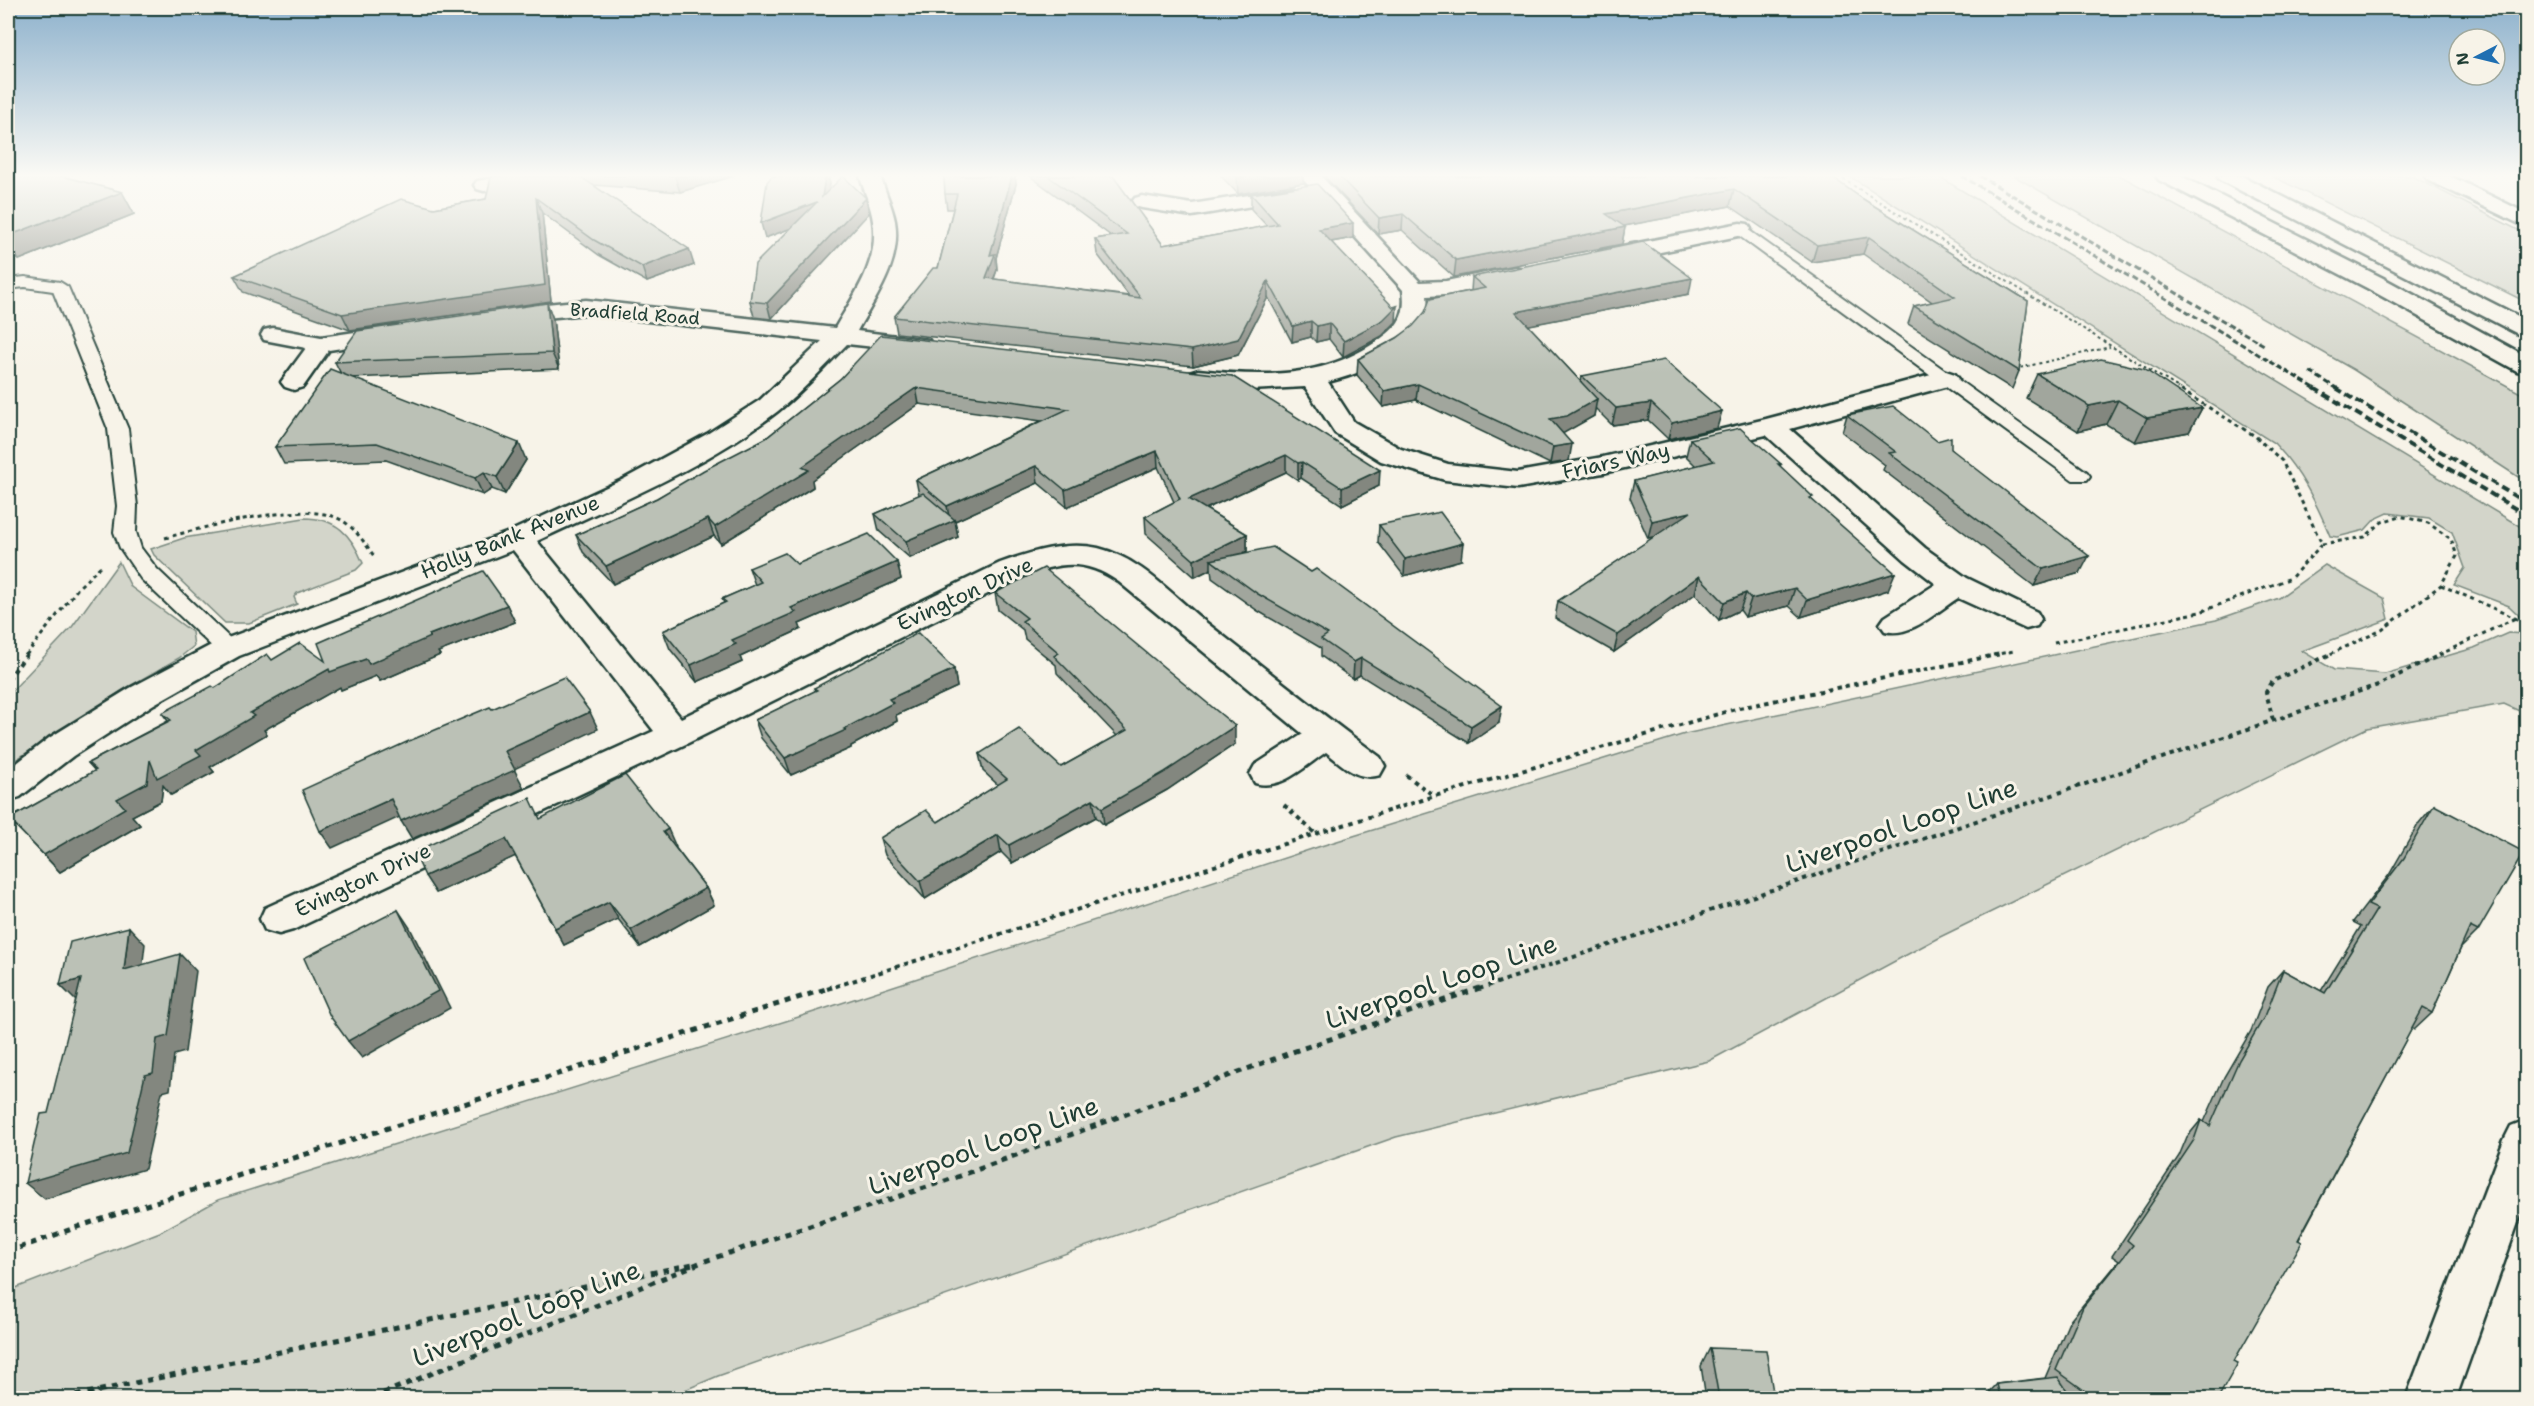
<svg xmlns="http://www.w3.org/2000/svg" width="2534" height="1406" viewBox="0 0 2534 1406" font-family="'Shantell Sans',sans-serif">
	<rect width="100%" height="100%" fill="#f7f3e8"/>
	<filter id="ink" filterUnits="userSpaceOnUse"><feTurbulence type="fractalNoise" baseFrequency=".0167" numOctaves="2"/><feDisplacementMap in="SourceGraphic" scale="12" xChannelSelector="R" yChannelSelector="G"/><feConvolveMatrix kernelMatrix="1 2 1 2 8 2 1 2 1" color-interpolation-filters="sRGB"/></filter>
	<g filter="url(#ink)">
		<g fill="#d3d5ca" stroke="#79897f" stroke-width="1.5">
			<path d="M1849,176H1938L2526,530V622L2509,606L2454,585L2465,568L2452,532L2429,518L2388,513L2375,519L2365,530L2337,537L2330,536C2316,502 2300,470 2274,443Z"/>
			<path d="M2014,176H2121L2526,396V482L2354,370Z"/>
			<path d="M2272,176H2412L2526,234V302Z"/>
			<path d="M304,518C336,518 351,534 363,563L356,570L297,593L294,597L297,604L249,623H225L154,555L151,549L184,538Z"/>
			<path d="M119,562L131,587L192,632L194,646L179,658L123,690L8,765V695L72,627Z"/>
			<path d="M2325,565L2384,598L2389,619L2302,651L2334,670L2385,674L2474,648L2508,633L2526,634V714L2504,704L2367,728L1938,938L1709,1061L1396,1137L718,1376L666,1398H8V1291L160,1232L218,1200L805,1015L1321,846L1685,734L2216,620L2279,598Z"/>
		</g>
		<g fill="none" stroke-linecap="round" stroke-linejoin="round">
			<defs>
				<g id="lane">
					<path d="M1740,224L2087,472L2090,476L2087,480H2073L1734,232L1732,229L1734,226Z"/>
					<path d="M25,277L60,282L68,287L128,429L137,506L136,532L141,548L157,569L236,644L240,649L236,654L228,657L220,654L141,579L120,548L114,532L117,506L108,429L53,291L25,287L8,289V279Z"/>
				</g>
				<g id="street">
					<path d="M506,176H557L554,180L547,182L484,191L477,189L474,185L477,181Z"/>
					<path d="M860,176H880C885,191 892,206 895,221C902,262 876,297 857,331L929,340L932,345L929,350L920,352L847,344C825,366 803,391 778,411C708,466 617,503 537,541L681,718L1000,563C1031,552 1065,541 1098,548C1140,558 1171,594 1203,620C1262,666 1320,713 1380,757L1385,766L1380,775C1357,782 1343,765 1326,752C1305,766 1281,791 1255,783L1250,774L1255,765L1303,734L1119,582C1084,558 1060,562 1022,577L688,743L293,930L279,934L265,930L260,919L265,908L654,731L513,550L239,656L154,704L73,756L20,797L8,801V770L49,738L130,688L217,642L509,532L624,479L707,434L760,400L822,341L586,314L506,322L498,320L494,315L498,310L506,308L586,300L835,328C854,295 880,261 873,221C871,206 864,191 860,176Z"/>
					<path d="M1300,176H1321L1420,282L1446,281L1515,267L1523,269L1526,274L1523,279L1515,281L1446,295L1427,296C1434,344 1366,373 1328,382L1354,422L1401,449L1448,464L1518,472L1603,457L1766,419L1946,371L1955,374L1959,379L1955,384L1790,429L1925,548L1967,578L2037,612L2041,619L2037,626L2026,629L1958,598C1937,611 1911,638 1885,631L1880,624L1885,617L1936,584L1905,560L1766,435L1603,473L1518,488L1445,480L1381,461L1335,433L1305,387L1249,390L1189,383L1185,378L1189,373L1198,370C1261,377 1321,379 1376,342C1397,328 1407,317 1403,290Z"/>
					<path d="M1293,188L1300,190L1303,194L1300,198L1192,216L1142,208L1135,206L1132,202L1135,198L1142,196L1192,204Z"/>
					<path d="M1740,223L1748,224L1751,229L1748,234L1607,263L1599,261L1596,256L1599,251L1607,249Z"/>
					<path d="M396,326L405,328L408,333L405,338L329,350L303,387L294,390L285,387L281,382L306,348L264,340L261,335L264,330L273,328L321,337Z"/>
				</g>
				<path id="secondary" d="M2526,1120V1200L2456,1398H2406L2504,1140L2511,1126Z"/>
				<path id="primary" d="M2425,176H2450L2526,213V227L2428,180Z"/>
				<g id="highway">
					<path d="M2156,176H2181L2383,278L2526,356V373L2517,371L2367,288L2159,180Z"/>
					<path d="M2217,176H2242L2526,320V336L2518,334L2220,180Z"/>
				</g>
			</defs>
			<use href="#lane" stroke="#1f3d34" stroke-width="4"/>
			<use href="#street" stroke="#1f3d34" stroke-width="5"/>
			<use href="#secondary" stroke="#1f3d34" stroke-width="5"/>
			<use href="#primary" stroke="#1f3d34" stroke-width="5"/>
			<use href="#highway" stroke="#1f3d34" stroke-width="5"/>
			<g stroke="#1f3d34" stroke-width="2" stroke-dasharray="3 3" stroke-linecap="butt">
				<path d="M1838,176L2180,389"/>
				<path d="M2015,369L2110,347"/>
			</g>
			<g stroke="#1f3d34" stroke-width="3" stroke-dasharray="4 4" stroke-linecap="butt">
				<path d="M165,538C205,527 297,502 335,517C352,523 364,542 374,556"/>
				<path d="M2322,544L2365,537L2382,522L2400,516L2428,523L2451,539L2457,556L2441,585L2382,630L2328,655"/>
				<path d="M2441,585L2526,623"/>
				<path d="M2054,643L2200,612L2291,578L2322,544L2282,461L2255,436L2177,388"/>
				<path d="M26,655L79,587L103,564"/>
				<path d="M1993,655L2014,651"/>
				<path d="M2439,655L2526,613"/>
			</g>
			<g stroke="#1f3d34" stroke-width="4" stroke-dasharray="4.5 4.5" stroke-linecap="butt">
				<path d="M8,679L27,654"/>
				<path d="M2273,720L2266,692L2273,681L2331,654"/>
				<path d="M1406,775L1434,796"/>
				<path d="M1284,805L1316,834"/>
				<path d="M827,989L1435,796L1739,708L2001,654"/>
				<path d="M1479,989L2378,685L2442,654"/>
			</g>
			<g stroke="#1f3d34" stroke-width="5" stroke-dasharray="6 6" stroke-linecap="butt">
				<path d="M8,1252L80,1226L832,987"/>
				<path d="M64,1398L693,1264"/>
				<path d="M87,1398L99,1391"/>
				<path d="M372,1398L702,1262L960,1176L1298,1050L1483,987"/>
			</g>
			<use href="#lane" fill="#f7f3e8" fill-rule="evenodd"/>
			<use href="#street" fill="#f7f3e8" fill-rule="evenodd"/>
			<use href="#secondary" fill="#f7f3e8" fill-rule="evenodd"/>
			<use href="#primary" fill="#f7f3e8" fill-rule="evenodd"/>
			<use href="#highway" fill="#f7f3e8" fill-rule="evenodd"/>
			<g stroke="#1f3d34" stroke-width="3" stroke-dasharray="6 3" stroke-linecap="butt">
				<path d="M1962,176L2316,389"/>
				<path d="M1980,176L2264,345"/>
				<path d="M2310,372L2338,389"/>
			</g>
			<g stroke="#1f3d34" stroke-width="4" stroke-dasharray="8 4" stroke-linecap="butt">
				<path d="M2314,388L2526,515"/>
				<path d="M2336,388L2526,503"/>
			</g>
		</g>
		<g fill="#a1a69d" stroke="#1f3d34" stroke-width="1.5">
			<path d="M8,176L122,192L134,214L19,260L8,255Z"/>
			<path d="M498,176H734L680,192L594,185L694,265L647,282L599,255L542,213L551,301L350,330L243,292L234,276L434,208L486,199Z"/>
			<path d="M772,176H828L830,184L828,191L869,213L771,319L754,317L750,301L791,228L765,238Z"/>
			<path d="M944,176H1015L1016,184L996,258L997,270L994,279L1129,296L1097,254L1095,239L1111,236L1030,176H1113L1163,245L1267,226L1251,209V194L1353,238L1331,242L1396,322L1382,336L1343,357L1329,339L1316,342L1311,337L1292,342L1268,297L1238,355L1193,366L897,333L894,317L938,268L953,209H947L945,194Z"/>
			<path d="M1221,176H1303V183L1238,194Z"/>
			<path d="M1324,176H1830L1863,199L2028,301L2019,371L2012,389L1908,324L1914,306L1932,302L1863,254L1812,262L1730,206L1623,226L1625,227L1622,244L1454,277L1402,230L1378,234Z"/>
			<path d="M1472,277L1689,294L1528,325L1581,382L1582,376L1717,428L1668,439L1648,420L1612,425L1595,408L1594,416L1562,433L1569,461L1550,464L1416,400L1383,407L1357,375L1358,359L1397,338L1471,291Z"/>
			<path d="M547,303L553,319L559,369L351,378L526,460L505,494L492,489L483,495L386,460L284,464L275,447L341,374L335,362Z"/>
			<path d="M2037,374L2202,408L2189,432L2135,442L2106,424L2078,431L2026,398Z"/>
			<path d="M1232,376L1379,486L1342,505L1301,478L1298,480L1286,472L1206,509L1247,534V551L1244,553L1499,723L1469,743L1360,675L1353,679L1321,656V648L1258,611L1212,578L1211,569L1195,577L1146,534L1145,517L1174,502L1158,467L1067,507L1038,483L955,521L958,537L910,558L879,531L875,514L919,495L916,480L1041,421L919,404L812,480L813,487L721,544L714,536L613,584L583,552L576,535L657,498L766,438L840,379Z"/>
			<path d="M1847,415L1937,441L1951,449L2080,573L2034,586L1883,470L1885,465L1842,432Z"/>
			<path d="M1690,439L1781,464L1780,467L1812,500L1888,590L1801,617L1789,606L1745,617L1740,610L1719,620L1695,594L1614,652L1555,618L1558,601L1654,537L1648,538L1630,498L1634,481L1696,466L1686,456Z"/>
			<path d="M1379,525L1461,560L1404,576L1378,542Z"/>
			<path d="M897,562L901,579L799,624L801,629L740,657L742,662L697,682L670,649L663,631L724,603L722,599L755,585L749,568L797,564Z"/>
			<path d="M995,593L1235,744L1167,790L1104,825L1096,817L1012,863L1001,852L925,899L885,855L880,838L938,822L998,785L983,771L979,754L1061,767L1117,736L1057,673L1056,665L1025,639L1023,630L998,610Z"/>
			<path d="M507,605L515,622L438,652L440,655L380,681L376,676L341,690L340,687L264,730L267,734L210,767L214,772L171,795L163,785L161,801L132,816L140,825L60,872L9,819L95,771L88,763L168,721L162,713L215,688L272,660L325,661Z"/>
			<path d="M954,669L957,687L896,715L897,721L851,746V748L791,775L761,738L755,720L815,691L814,688Z"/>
			<path d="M2434,805L2478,931L2461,948L2432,1013L2414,1030L2412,1028L2234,1361L2218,1398H1980H1984L1997,1384L2045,1378L2069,1322L2119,1261L2112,1256L2179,1156L2187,1137L2201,1120L2204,1122L2224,1077L2251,1031L2268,987L2283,970L2321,991L2361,926L2353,922L2389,875L2419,823Z"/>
			<path d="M540,819L676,847H675L706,888L714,905L640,947L618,919L564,945L515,856L436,893Z"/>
			<path d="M1710,1348L1774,1398H1706L1701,1366Z"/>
		</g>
		<g fill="#83877f" stroke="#1f3d34" stroke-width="1.5">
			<path d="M679,176H734L680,192L675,177Z"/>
			<path d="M825,176H828L830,184L825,212L822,197Z"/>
			<path d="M1012,176H1015L1016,184L996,258L997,270L988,293L986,278L990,255Z"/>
			<path d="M1252,176H1303V183L1238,194L1237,178Z"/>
			<path d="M1734,189L1730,206L1603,230L1606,214Z"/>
			<path d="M122,192L134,214L19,260L8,243V236Z"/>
			<path d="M536,198L542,213L551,301L350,330L342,314Z"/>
			<path d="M866,198L869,213L771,319L767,303Z"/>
			<path d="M817,202L821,217L765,238L761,223Z"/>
			<path d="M1403,214L1402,230L1378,234L1379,218Z"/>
			<path d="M1353,223V238L1319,244V229Z"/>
			<path d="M1625,227L1622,244L1454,277L1456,260Z"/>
			<path d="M1869,237L1863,254L1812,262L1817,245Z"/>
			<path d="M689,249L694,265L647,282L642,267Z"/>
			<path d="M1692,278L1689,294L1514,328L1516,312Z"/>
			<path d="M1268,281V297L1238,355L1193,366L1192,350Z"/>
			<path d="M547,303L553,319L559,369L552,353Z"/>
			<path d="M1397,306L1396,322L1382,336L1343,357L1344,341Z"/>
			<path d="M1311,321V337L1292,342L1293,326Z"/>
			<path d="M1329,323V339L1316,342L1317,326Z"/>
			<path d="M1418,384L1416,400L1383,407L1384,391Z"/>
			<path d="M916,388L919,404L812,480L813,487L721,544L715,527Z"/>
			<path d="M1597,399L1594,416L1564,433L1547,435L1550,419Z"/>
			<path d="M2118,400L2106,424L2078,431L2089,406Z"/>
			<path d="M1651,403L1648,420L1612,425L1616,408Z"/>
			<path d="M2202,408L2189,432L2135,442L2147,418Z"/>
			<path d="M1722,411L1717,428L1668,439L1672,423Z"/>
			<path d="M519,443L526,460L505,494L497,477Z"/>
			<path d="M1572,444L1569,461L1550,464L1553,447Z"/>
			<path d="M1157,451L1158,467L1067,507L1065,490Z"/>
			<path d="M1286,455V472L1190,516L1189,499Z"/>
			<path d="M1302,462L1301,478L1298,480V463Z"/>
			<path d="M1036,466L1038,483L955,521L958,537L910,558L906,541L950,522L947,506Z"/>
			<path d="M1380,470L1379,486L1342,505V488Z"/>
			<path d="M484,472L492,489L483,495L475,478Z"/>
			<path d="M1691,512L1687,529L1648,538L1652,521Z"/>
			<path d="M708,519L714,536L613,584L606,566Z"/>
			<path d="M1247,534V551L1219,566L1211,560V569L1195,577L1194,560Z"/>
			<path d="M1463,543L1461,560L1404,576L1405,559Z"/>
			<path d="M2089,556L2080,573L2034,586L2043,569Z"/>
			<path d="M897,562L901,579L799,624L801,629L740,657L742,662L697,682L691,665L732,640L791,608Z"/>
			<path d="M1895,573L1888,590L1801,617L1807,600Z"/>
			<path d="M1699,576L1695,594L1614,652L1618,635Z"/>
			<path d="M1795,588L1789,606L1745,617L1751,599Z"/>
			<path d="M1746,593L1740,610L1719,620L1724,602Z"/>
			<path d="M507,605L515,622L438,652L440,655L380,681L376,676L341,690L340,687L264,730L267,734L210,767L214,772L171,795L163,785L161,801L132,816L140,825L60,872L44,855L117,799L150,760L196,750L250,713L329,669L429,635Z"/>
			<path d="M1361,658L1360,675L1353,679L1354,662Z"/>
			<path d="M954,669L957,687L896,715L897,721L851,746V748L791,775L785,758L844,729L889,699Z"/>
			<path d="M1502,706L1499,723L1469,743L1471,726Z"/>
			<path d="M590,712L598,729L514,769L524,788L412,839L401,821L505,751Z"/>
			<path d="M1235,726V744L1167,790L1104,825L1102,808Z"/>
			<path d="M391,799L402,816L332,848L320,831Z"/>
			<path d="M1093,799L1096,817L1012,863L1009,845Z"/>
			<path d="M668,829L676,847L671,849L663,832Z"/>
			<path d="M998,835L1001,852L925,899L920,881Z"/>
			<path d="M506,839L516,856L436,893L425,876Z"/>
			<path d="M706,888L714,905L640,947L631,930Z"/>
			<path d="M609,902L618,919L564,945L555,928Z"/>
			<path d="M398,910L410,928L450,1008L362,1058L348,1041Z"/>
			<path d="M129,927L145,944L140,987L124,970Z"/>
			<path d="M180,954L196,971L185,1052L174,1055L170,1090L162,1092L145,1169L45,1199L25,1183L145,1075L157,1039Z"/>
			<path d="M81,979L77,1002L60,985Z"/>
		</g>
		<g fill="#bbc1b6" stroke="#1f3d34" stroke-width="1.5">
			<path d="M8,176H62L122,192L8,236Z"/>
			<path d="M498,176H579L689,249L642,267L594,240L536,198L545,285L342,314L234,276L401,199L434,208L486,199L491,177Z"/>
			<path d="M772,176H825L822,197L843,176L866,198L767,303L750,301L755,264L817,202L761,223L767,182Z"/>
			<path d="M944,176H1012L990,255L995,254L986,278L1141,298L1095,239L1127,234L1048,176H1113L1163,245L1278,224L1251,194L1317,184L1353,223L1319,229L1393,307L1397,306L1383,320L1344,341L1329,323L1317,326L1311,321L1293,326L1268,281L1238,339L1192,350L894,317L933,268H938L957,194H945Z"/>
			<path d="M1235,176H1252L1237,178Z"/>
			<path d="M1339,176H1830L1863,199L2028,301L2019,371L1914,306L1955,297L1869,237L1817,245L1734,189L1606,214L1625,227L1456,260L1403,214L1379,218Z"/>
			<path d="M1643,242L1692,278L1516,312L1597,399L1567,416L1550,419L1572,444L1553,447L1418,384L1384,391L1358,359L1397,338L1413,326L1425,312L1430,299L1485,288L1472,277Z"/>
			<path d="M547,303L552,353L335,362L357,331Z"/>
			<path d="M881,335L1232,376L1380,470L1342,488L1302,462L1298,463L1286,455L1189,499L1247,534L1194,560L1145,517L1180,499L1157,451L1065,490L1036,466L947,506L916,480L1068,409L916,388L802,467L809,470L715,527L708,519L606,566L576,535L657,498L704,470L766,438L840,379Z"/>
			<path d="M2101,359L2144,369L2202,408L2147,418L2118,400L2089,406L2037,374Z"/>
			<path d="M1664,360L1722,411L1672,423L1651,403L1616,408L1582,376Z"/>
			<path d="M330,369L519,443L497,477L484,472L475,478L377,443L275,447Z"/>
			<path d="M1893,406L1937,441L1951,437V449L2089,556L2043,569L1889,453L1896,452L1847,415Z"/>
			<path d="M1740,428L1781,464H1778L1813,497L1810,498L1895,573L1807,600L1795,588L1751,599L1746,593L1724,602L1699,576L1618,635L1558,601L1691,512L1652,521L1634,481L1714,461L1690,439Z"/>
			<path d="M923,493L955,520L906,541L875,514Z"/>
			<path d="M1440,512L1463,543L1405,559L1379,525Z"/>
			<path d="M869,534L897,562L791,608L796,612L732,640L736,644L691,665L663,631L726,602L722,599L761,582L749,568L785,553L797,564Z"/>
			<path d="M1273,547L1311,572L1316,569L1502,706L1471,726L1361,658L1354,662L1321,639L1328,634L1258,594L1211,560Z"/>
			<path d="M1044,568L1235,726L1165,772L1102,808L1093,799L1009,845L998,835L920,881L880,838L926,810L938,822L1007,779L979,754L1019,729L1061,767L1127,730L1054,656L1059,653L1022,621L1027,618L995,593Z"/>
			<path d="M483,571L507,605L429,635L430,637L369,664L366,659L330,672L329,669L250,713L254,716L196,750L201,755L157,778L150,760L147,783L117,799L125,808L44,855L9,819L96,770L88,763L171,720L162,713L212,686L215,688L267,654L272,660L300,643L325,661L318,643Z"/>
			<path d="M918,633L954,669L889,699L893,703L844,729L846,730L785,758L755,720L817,690L814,688Z"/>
			<path d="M564,677L590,712L505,751L515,770L401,821L391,799L320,831L302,790L409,741L490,707L492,709Z"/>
			<path d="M625,775L668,829L663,832L706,888L631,930L609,902L555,928L506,839L425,876L414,852L530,798L540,819Z"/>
			<path d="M2434,805L2524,852L2478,931L2470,927L2432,1013L2423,1008L2298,1240L2302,1242L2234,1361L2238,1363L2218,1398H2095L2056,1370L2083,1307L2133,1245L2127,1240L2194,1140L2201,1120L2210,1126L2239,1060L2266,1014L2283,970L2325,993L2377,909L2368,905L2404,858Z"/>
			<path d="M398,910L438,991L348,1041L330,1016L304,958Z"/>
			<path d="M129,927L124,970L180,954L168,1036L157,1039L153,1073L145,1075L127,1153L25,1183L41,1114L48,1113L81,979L60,985L70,942Z"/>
			<path d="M1710,1348L1766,1350L1774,1398H1719Z"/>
			<path d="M2058,1377L2072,1398H1980L2000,1396L1997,1384Z"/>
		</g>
	</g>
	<linearGradient id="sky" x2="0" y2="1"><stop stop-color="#8db1cc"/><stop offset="0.47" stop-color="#fbfaf5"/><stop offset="1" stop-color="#fbfaf5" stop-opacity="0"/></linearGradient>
	<rect width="2534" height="373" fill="url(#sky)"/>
	<g text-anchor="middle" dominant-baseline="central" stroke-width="6" stroke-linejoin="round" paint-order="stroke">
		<g font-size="18" fill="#1f3d34" stroke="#f7f3e8">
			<text transform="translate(635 314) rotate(4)">Bradfield Road</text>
		</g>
		<g font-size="21" fill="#1f3d34" stroke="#f7f3e8">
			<text transform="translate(1616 461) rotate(-12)">Friars Way</text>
			<text transform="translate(510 537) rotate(-22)">Holly Bank Avenue</text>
			<text transform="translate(965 594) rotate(-25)">Evington Drive</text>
			<text transform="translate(363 880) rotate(-25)">Evington Drive</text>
		</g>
		<g font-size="26" fill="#1f3d34" stroke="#f7f3e8">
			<text transform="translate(1901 825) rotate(-19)">Liverpool Loop Line</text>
			<text transform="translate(1441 981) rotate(-19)">Liverpool Loop Line</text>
			<text transform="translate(983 1145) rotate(-20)">Liverpool Loop Line</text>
			<text transform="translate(526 1313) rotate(-22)">Liverpool Loop Line</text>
		</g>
	</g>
	<rect width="2534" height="1406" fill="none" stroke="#f7f3e8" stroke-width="30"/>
	<rect x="15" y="15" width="2504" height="1376" fill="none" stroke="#1f3d34" stroke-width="2" filter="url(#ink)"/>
	<g transform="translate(2477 57) rotate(263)"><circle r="28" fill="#f7f3e8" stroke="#a1aaa0" stroke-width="1.5"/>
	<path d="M0-4.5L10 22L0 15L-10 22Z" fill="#1f6fb2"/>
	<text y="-9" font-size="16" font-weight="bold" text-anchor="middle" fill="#1f3d34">N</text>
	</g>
</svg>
